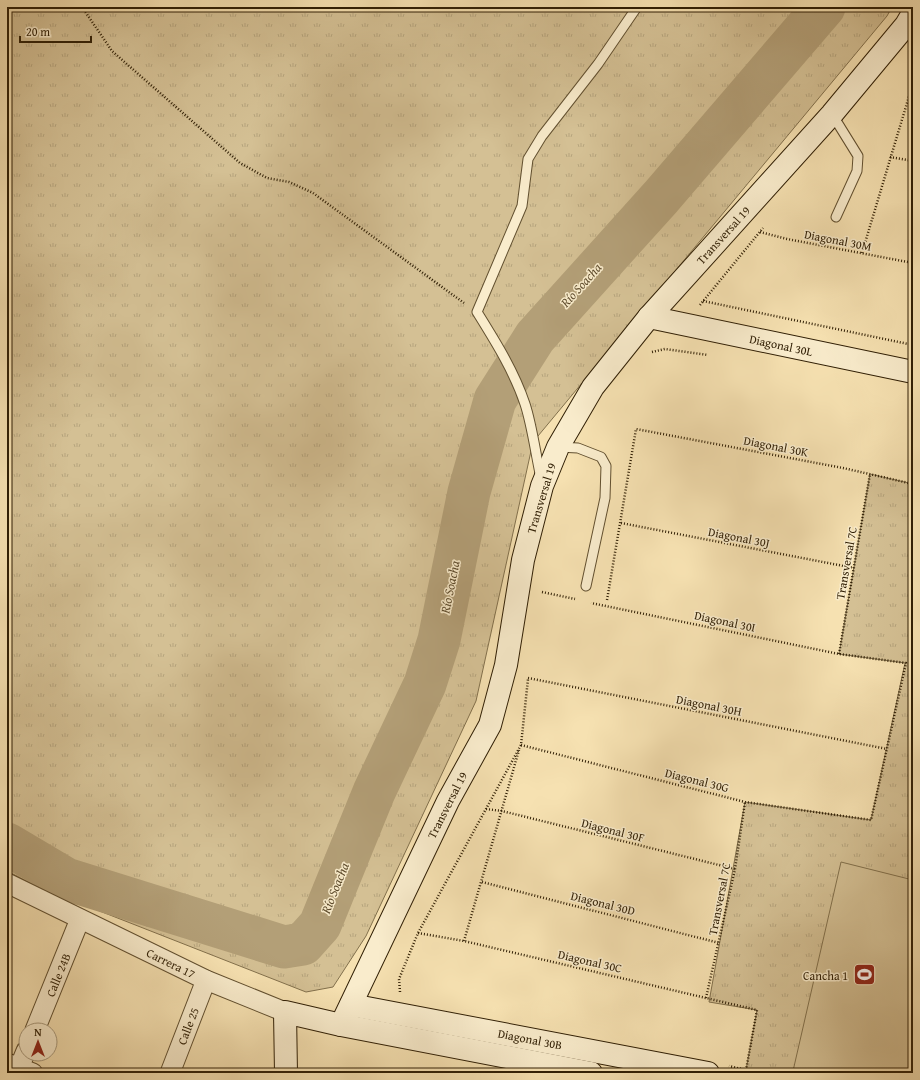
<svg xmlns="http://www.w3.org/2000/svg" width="920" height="1080" viewBox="0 0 920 1080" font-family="'Gentium Book Plus',serif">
	<defs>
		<pattern id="grass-tufts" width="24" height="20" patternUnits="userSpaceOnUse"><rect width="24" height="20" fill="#d4c094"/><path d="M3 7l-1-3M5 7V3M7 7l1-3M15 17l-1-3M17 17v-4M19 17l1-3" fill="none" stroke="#b6a57e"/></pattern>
	</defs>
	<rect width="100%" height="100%" fill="#f6e1b1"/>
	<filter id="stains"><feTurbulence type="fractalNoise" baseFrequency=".005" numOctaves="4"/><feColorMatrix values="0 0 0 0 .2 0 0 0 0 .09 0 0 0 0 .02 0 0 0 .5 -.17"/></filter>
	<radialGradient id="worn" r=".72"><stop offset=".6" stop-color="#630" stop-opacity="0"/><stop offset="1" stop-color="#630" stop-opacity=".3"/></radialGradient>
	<g fill="url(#grass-tufts)" stroke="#82704c">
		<path d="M7,7H892L887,16L533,442L476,701L366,936L333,987L306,992L36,886L7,871Z"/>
		<path d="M870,474L913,484V1073H756L746,1070L757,1010L709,1002L745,802L871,820L905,663L839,654Z"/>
	</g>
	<path fill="#d4c094" stroke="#82704c" d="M841,862L913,880V1073H802L793,1071Z"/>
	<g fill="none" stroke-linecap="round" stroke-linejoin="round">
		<path stroke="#b39f77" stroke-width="43" d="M7,844L66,879L284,947L303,944L320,925L374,792L425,684L439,640L469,492L495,400L535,337L661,197L824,7"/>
		<defs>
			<g id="lane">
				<path d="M832,114L858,156L857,171L836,217"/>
				<path d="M558,447L578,448L601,457L606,466L605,498L586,586"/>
				<path d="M541,478C536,456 532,425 525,404C514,371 495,341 477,312L522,206L528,159L542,136L598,64L637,7"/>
			</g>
			<g id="street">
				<path d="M7,883L206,980L285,1012"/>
				<path d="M35,1030L80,919"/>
				<path d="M7,1063L33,1073"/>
				<path d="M19,1068L26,1051"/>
				<path d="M170,1073L206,980"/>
			</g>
			<g id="secondary">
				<path d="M649,317L913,372"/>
				<path d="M351,1005L708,1073"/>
				<path d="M341,1025L448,801L490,725L506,665L523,560L542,486L558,447L593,387L649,317L832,114L906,25L913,13"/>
				<path d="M286,1073L285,1012L341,1025L591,1073"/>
			</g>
		</defs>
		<use href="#lane" stroke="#625030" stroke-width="11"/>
		<use href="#street" stroke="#625030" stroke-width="21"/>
		<use href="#secondary" stroke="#301f05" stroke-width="24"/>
		<g stroke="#301f05" stroke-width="2.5" stroke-dasharray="1 2" stroke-linecap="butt">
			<path d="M82,7L112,51L240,163L267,178L289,182L313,193L464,303"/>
			<path d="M890,157L913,161"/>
			<path d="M760,232L787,239L913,263"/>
			<path d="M862,253L913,83"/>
			<path d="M703,301L913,345"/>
			<path d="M700,305L763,228"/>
			<path d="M652,352L665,349L708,355"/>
			<path d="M621,523L854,568"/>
			<path d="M542,592L575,599"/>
			<path d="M607,600L636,429L843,468L913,484"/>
			<path d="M839,654L870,474"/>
			<path d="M528,678L887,749"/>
			<path d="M521,745L745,802L871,820L906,663L839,654L591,603"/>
			<path d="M486,809L502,811L735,869"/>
			<path d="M482,882L719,943"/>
			<path d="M418,933L464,941L757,1010L746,1070L729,1066"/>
			<path d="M464,941L519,750"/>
			<path d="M400,992L399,979L418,933L521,745L528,679"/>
			<path d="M706,998L735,869L745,802"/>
		</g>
		<use href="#lane" stroke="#f9eccc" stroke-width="9"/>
		<use href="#street" stroke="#f9eccc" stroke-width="19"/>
		<use href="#secondary" stroke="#f9eccc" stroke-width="22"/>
	</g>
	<defs>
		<symbol id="stadium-square" viewBox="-11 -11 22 22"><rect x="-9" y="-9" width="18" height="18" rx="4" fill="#8f2418" stroke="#f9eccc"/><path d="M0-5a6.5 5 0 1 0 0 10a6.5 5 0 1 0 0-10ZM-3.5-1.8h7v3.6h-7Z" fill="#fff"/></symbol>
	</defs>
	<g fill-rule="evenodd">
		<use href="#stadium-square" x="852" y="962" width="25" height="25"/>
	</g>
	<g text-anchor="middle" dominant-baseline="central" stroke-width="3" stroke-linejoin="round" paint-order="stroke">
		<g font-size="12" fill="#301f05" stroke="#f9eccc">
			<text transform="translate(723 235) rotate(-48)">Transversal 19</text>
			<text transform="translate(838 240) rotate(11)">Diagonal 30M</text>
			<text transform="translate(781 345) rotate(12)">Diagonal 30L</text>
			<text transform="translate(776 446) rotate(11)">Diagonal 30K</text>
			<text transform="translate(541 498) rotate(-73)">Transversal 19</text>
			<text transform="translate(739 537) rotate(11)">Diagonal 30J</text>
			<text transform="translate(846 563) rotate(-80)">Transversal 7C</text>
			<text transform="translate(725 621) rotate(12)">Diagonal 30I</text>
			<text transform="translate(709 705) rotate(11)">Diagonal 30H</text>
			<text transform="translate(697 780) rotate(14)">Diagonal 30G</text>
			<text transform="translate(447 805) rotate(-63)">Transversal 19</text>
			<text transform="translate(613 830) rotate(14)">Diagonal 30F</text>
			<text transform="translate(719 899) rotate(-79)">Transversal 7C</text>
			<text transform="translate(603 903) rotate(14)">Diagonal 30D</text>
			<text transform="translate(590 961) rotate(13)">Diagonal 30C</text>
			<text transform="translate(171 963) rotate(26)">Carrera 17</text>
			<text transform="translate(58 975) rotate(-68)">Calle 24B</text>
			<text transform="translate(188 1026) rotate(-69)">Calle 25</text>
			<text transform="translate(530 1039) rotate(11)">Diagonal 30B</text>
		</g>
		<g font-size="12" fill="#301f05" stroke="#f9eccc" text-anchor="end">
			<text x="848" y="975">Cancha 1</text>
		</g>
		<g font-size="13" font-style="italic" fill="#5e4c2d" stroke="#f9eccc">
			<text transform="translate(581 285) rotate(-48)">Río Soacha</text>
			<text transform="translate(450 587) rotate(-79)">Río Soacha</text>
			<text transform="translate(335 888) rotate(-68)">Río Soacha</text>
		</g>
	</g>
	<rect width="920" height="1080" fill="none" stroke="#f6e1b1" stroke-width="24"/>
	<rect x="8" y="8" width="904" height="1064" fill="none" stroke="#301f05" stroke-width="2"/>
	<rect x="12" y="12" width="896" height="1056" fill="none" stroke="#301f05"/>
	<g transform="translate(38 1042)"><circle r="19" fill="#f9eccc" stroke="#a99a7c"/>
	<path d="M0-3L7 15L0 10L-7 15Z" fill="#8f2418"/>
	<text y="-6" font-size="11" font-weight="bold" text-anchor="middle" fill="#301f05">N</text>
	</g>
	<path d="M20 36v6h71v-6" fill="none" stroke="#301f05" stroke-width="2"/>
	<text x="26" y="36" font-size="12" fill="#301f05" stroke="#f9eccc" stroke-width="3" paint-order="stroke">20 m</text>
	<rect width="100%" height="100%" filter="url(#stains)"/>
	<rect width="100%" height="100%" fill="url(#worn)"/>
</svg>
